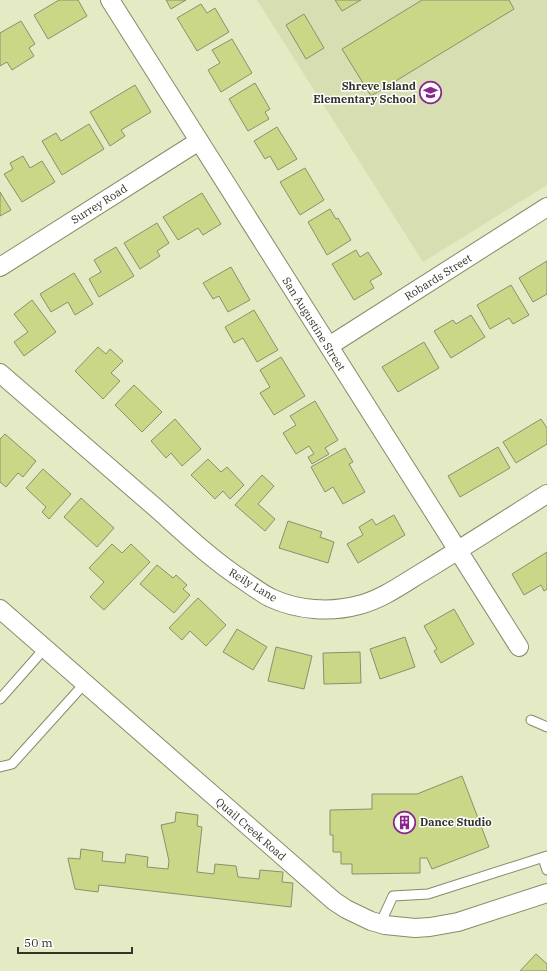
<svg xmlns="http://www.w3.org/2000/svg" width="547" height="971" viewBox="0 0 547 971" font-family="'IBM Plex Serif',serif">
	<rect width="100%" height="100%" fill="#e3eac4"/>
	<path fill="#d7dfb2" d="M257,0H547V185L423,262Z"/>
	<g fill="#cad787" stroke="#8a906e">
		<path d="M59,0H78L87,16L48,39L34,15Z"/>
		<path d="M166,0H186L171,9Z"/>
		<path d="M335,0H361L342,11Z"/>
		<path d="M422,0H509L514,9L371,96L342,49Z"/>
		<path d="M201,4L207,13L215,8L229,32L197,51L177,18Z"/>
		<path d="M304,14L324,48L306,59L286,25Z"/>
		<path d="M21,21L35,44L29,48L34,56L12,70L7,62L0,66V33Z"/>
		<path d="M232,39L252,73L221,92L208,70L220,63L212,50Z"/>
		<path d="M255,83L270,109L265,112L269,119L248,131L229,99Z"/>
		<path d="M135,85L151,112L121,130L125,136L110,146L90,112Z"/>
		<path d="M89,124L104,149L62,175L42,141L56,133L61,141Z"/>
		<path d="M277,127L297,159L278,170L270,156L265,159L254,141Z"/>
		<path d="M23,156L30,168L42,161L55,182L22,202L4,174L13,169L10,163Z"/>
		<path d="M305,168L324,200L300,215L280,182Z"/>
		<path d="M0,192L11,210L0,216Z"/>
		<path d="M202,193L221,224L203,235L198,228L178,240L163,217Z"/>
		<path d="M330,209L336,219L338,218L351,240L327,255L308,222Z"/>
		<path d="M157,223L169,243L157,251L160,256L140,269L124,243Z"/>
		<path d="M116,247L134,276L99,297L89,279L101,272L94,260Z"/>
		<path d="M356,250L360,257L368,252L382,274L370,281L374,288L354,300L332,264Z"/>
		<path d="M547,261V294L533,302L519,278Z"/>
		<path d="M231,267L250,300L228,312L219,296L213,299L203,283Z"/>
		<path d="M74,273L93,304L75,315L68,302L51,312L40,294Z"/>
		<path d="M511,285L529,315L513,324L509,318L490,329L477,305Z"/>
		<path d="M32,300L56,332L24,356L14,342L28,332L14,314Z"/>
		<path d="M254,310L278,350L257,362L243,338L234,343L225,327Z"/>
		<path d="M471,315L485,337L451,358L434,331L453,320L456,324Z"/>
		<path d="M424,342L439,368L398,392L382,367Z"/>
		<path d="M98,347L106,354L110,349L123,361L111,373L120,381L103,399L75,371Z"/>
		<path d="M281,357L305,396L274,415L260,393L270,387L260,370Z"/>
		<path d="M134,385L162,412L142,432L115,405Z"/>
		<path d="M315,401L338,440L325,448L329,454L312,464L308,457L314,454L309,446L296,454L283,433L296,425L290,416Z"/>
		<path d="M175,419L201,449L182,466L171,453L166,458L151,441Z"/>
		<path d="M541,419L547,428V444L516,463L503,442Z"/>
		<path d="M5,434L36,461L23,477L18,473L6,487L0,482V439Z"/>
		<path d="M498,447L510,468L460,497L448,476Z"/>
		<path d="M345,448L353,462L349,464L365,492L343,504L333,487L325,492L311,467Z"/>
		<path d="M208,459L221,472L227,467L244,485L230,499L223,491L215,499L191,475Z"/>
		<path d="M43,469L71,494L49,519L42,512L46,507L26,488Z"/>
		<path d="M262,475L274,486L258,504L275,519L265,531L235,505Z"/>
		<path d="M81,498L114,528L97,547L64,517Z"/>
		<path d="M394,515L405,535L358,563L347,544L363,535L359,527L372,519L376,525Z"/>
		<path d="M288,521L322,532L320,537L334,542L328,563L279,548Z"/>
		<path d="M112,544L122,553L131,544L150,562L104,610L90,597L104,582L89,568Z"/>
		<path d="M547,552V589L544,591L541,585L524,595L512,574Z"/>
		<path d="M157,565L173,578L176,575L187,585L183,589L190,595L174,613L140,584Z"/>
		<path d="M198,598L226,625L206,646L190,631L182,640L169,628Z"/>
		<path d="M454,609L474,644L441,663L434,651L437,649L424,626Z"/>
		<path d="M237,629L267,647L253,670L223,652Z"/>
		<path d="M405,637L415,667L380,679L370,649Z"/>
		<path d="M276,647L312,656L304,689L268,681Z"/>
		<path d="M360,652L361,683L324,684L323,653Z"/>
		<path d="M462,776L489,847L432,869L427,858H420V873L352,874V864H341V852H333V835H330V810L372,809V794H417Z"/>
		<path d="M176,812L198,815L197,826L202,827L197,872L214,874L215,864L236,866L238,877L259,879L260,870L283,872L282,882L293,883L291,907L99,885L98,892L75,889L68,859V858L80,859L81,849L103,852L102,861L125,863L126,854L148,857L147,867L168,869L169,861L161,825L175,822Z"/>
		<path d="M536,954L547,964V971H520Z"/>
	</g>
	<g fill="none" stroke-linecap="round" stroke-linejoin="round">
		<defs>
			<g id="service">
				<path d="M0,699L45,648"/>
				<path d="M531,720L547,727"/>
				<path d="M0,767L12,764L85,683"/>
				<path d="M543,858L547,870"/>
				<path d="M380,924L393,896L428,894L547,856"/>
			</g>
			<g id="minor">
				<path d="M110,0L519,647"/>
				<path d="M0,267L199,141"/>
				<path d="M329,346L547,207"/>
				<path d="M0,373C52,418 104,463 156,508C184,533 211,559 243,580C252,586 261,593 271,598C297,610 330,613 359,605C383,599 404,583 426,570C467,545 507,519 547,494"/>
				<path d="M0,609L334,901L346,909L371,921L385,925L415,928L430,927L458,922L547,893"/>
			</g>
		</defs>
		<use href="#service" stroke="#868c69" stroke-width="11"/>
		<use href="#minor" stroke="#868c69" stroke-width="20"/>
		<use href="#service" stroke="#fff" stroke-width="9"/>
		<use href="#minor" stroke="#fff" stroke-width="18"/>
	</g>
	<defs>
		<symbol id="school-ring" viewBox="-11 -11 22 22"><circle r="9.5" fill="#fff" stroke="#8a278f" stroke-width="1.5"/><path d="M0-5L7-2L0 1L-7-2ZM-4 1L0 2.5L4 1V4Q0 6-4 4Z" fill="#8a278f"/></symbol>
		<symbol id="building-ring" viewBox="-11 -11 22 22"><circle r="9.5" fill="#fff" stroke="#8a278f" stroke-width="1.5"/><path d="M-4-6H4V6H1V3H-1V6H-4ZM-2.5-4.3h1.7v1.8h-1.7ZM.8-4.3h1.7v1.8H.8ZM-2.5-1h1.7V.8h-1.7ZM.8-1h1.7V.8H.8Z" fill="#8a278f"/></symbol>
	</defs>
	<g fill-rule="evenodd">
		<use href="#school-ring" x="418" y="80" width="25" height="25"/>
		<use href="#building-ring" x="392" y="810" width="25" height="25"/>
	</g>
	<g text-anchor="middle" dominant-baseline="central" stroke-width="3" stroke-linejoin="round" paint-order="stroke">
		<g font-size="11" font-weight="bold" fill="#313426" stroke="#fff" text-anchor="end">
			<text x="416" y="86">Shreve Island<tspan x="416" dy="13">Elementary School</tspan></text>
			<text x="420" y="822" text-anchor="start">Dance Studio</text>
		</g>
		<g font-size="11" fill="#313426" stroke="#fff">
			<text transform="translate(99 204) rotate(-32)">Surrey Road</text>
			<text transform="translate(438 277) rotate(-32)">Robards Street</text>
			<text transform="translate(314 324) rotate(58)">San Augustine Street</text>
			<text transform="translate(253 585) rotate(31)">Reily Lane</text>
			<text transform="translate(251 829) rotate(41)">Quail Creek Road</text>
		</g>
	</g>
	<path d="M18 947v6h114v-6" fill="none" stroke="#313426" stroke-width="2"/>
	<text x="24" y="947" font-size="12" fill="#313426" stroke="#ffffff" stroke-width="3" paint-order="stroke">50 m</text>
</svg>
